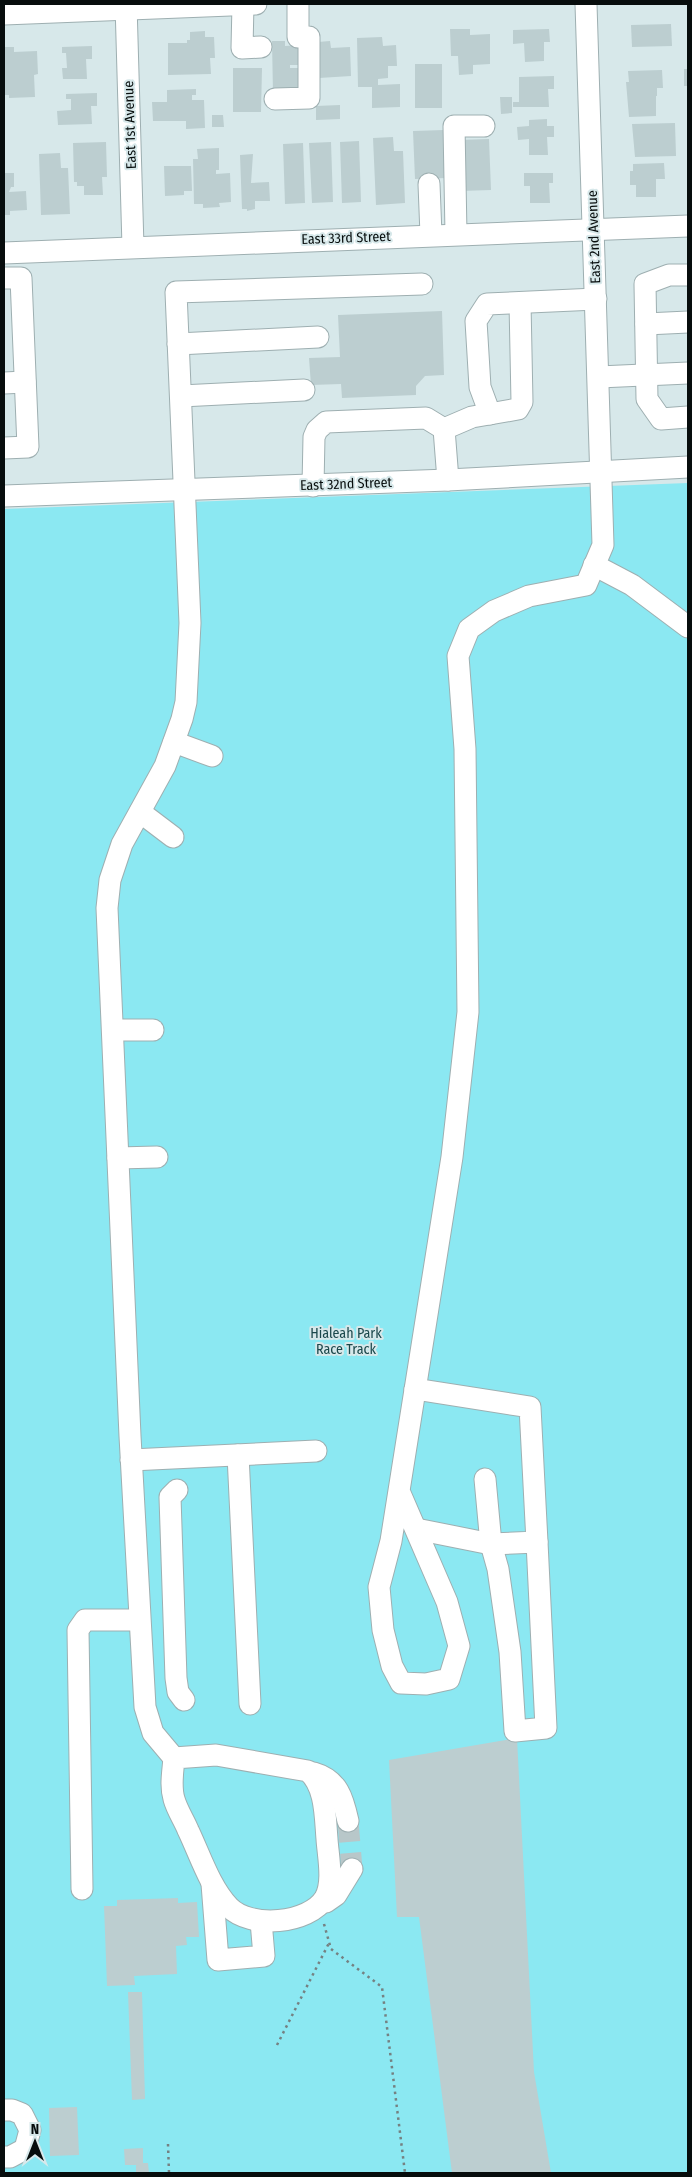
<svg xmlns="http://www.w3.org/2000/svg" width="692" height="2177" viewBox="0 0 692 2177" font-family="'Fira Sans Condensed',sans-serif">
	<rect width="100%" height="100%" fill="#d7e8ea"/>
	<path fill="#8be8f2" d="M688,483V2173H4V509Z"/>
	<g fill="#bcced0">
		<path d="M671,24L672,46L632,47L631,25Z"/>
		<path d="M450,29H470V35L490,34V64L473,65V74L459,75L458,56H451Z"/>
		<path d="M549,29L550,42H544V61L525,62L524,43L513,44V30Z"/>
		<path d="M205,31V37H214L215,58H210L211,74L168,75V43H187V40H190V32Z"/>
		<path d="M382,37L383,46L396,45L397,66H388V78L378,79V85L400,84V107L372,108V87H358L357,38Z"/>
		<path d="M272,41H285V46L303,45V65H290V68H304L305,93L273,94Z"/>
		<path d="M330,41L331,48L350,47L351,76L319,78L318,42Z"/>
		<path d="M92,46V59H86L87,79H63L62,68H67L66,53H62V47Z"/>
		<path d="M4,47H14V52L37,51L38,74L34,75L35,97L9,98V95H4Z"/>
		<rect x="415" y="64" width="27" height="44"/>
		<path d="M233,68H262L261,112H233Z"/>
		<rect x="684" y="69" width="4" height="17"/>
		<path d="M662,70L663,88H657V96H656V116L629,117L626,82H629L628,71Z"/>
		<path d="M554,76V89H548L549,107H513V102H519V77Z"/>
		<path d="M196,89V95H192V100H204L205,128L186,129V121H153L152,102H167V90Z"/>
		<path d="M97,93V106H91L92,124L58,125L57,111L71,110V99H66V94Z"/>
		<path d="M500,97H512V113L501,114Z"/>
		<path d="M340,105V119L316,120V106Z"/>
		<path d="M212,115H223L224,127H212Z"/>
		<path d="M547,119V126H554V137H547L548,155H529V139L518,140L517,127L529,126V120Z"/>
		<path d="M675,123L676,156L635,157L632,124Z"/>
		<path d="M444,130L447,178L415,179L413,131Z"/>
		<path d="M393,137L394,151H403L405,203L376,205L373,138Z"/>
		<path d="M489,139L491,190L460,191L458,140Z"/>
		<path d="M359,141L361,202L342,203L340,142Z"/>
		<path d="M106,142L107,177H102L103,195H84V186H77V182H74L73,143Z"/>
		<path d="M331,142L333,202L312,203L309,143Z"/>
		<path d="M303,143L305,203L285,204L283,144Z"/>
		<path d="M219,148V170H216V174L230,173L231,202L219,203L220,207L203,208V204H194L193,159H198L197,149Z"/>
		<path d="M60,153L61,168H68L70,214L41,215L39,154Z"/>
		<path d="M253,154L251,183L269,182L270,201H255V209L247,211V209H242L240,155Z"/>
		<path d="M664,163L665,179H656V197H636V185H630V171H633V164Z"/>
		<path d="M164,166H191L192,191H184V195L165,196Z"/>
		<path d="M4,173H14V187H11L9,192L26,191L27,210L10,211V215H4Z"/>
		<path d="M524,173H553V183H549L550,203H530V186H524Z"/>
		<path d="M442,311L444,375L425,376L416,386V395L342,398L341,384L311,385L309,358L340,357L338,315Z"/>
		<path d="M517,1738L534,2072L551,2173H452L419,1917H397L389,1760Z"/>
		<path d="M178,1898V1903L197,1902L199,1937H186L187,1945L176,1946L177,1974L134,1976L135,1985L107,1986L104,1906H117V1900Z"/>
		<path d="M128,1992H142L145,2099L132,2100Z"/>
		<path d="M77,2107L79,2155L50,2156L49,2108Z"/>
		<path d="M143,2148V2163H148L149,2173H136V2165H125L124,2149Z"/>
	</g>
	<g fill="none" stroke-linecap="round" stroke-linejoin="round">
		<path stroke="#b8c7c9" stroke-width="21" stroke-dasharray="21 11" stroke-linecap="butt" d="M348,1821L352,1869"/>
		<defs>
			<g id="minor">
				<path d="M126,4L133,247"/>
				<path d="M243,4L242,48L261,47"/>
				<path d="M4,14L256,4"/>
				<path d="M275,99L309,98V37H298V4"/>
				<path d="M429,184L431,235"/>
				<path d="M456,234L454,126H484"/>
				<path d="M4,253L688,226"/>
				<path d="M688,275H669L645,284L647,399L661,419L688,417"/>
				<path d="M4,278H21L28,447L4,448"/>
				<path d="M646,324L688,322"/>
				<path d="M178,344L318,337"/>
				<path d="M599,377L688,373"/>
				<path d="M4,383L25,382"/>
				<path d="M181,396L304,390"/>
				<path d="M490,414L480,387L476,321L487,304L596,299"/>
				<path d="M444,429L472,417L518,409L522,402L520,303"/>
				<path d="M444,429L448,480"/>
				<path d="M313,486L314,437L317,430L326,422L426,418L444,429"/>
				<path d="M4,496L448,480L688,467"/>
				<path d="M594,565L632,585L688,627"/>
				<path d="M174,742L212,756"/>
				<path d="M140,812L173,837"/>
				<path d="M113,1030H153"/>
				<path d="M118,1158L157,1157"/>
				<path d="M415,1389L530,1407L537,1542L491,1544L416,1529"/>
				<path d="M238,1455L250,1704"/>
				<path d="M131,1460L316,1451"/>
				<path d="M485,1479L491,1544L498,1569L510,1652L515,1731L546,1728L537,1542"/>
				<path d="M177,1490L170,1497L176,1678L178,1692L184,1700"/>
				<path d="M399,1491L447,1602L459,1646L449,1679L426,1684L401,1683L392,1666L383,1630L379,1587L391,1541L452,1157L468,1012L465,749L458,656L469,629L494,611L529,596L586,585L603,545L586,4"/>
				<path d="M216,1755L308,1771C326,1787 325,1816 327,1839C328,1856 334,1882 325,1898C309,1924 250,1929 229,1907C210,1887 200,1855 188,1830C184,1820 177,1810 174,1799C170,1786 173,1771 174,1758Z"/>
				<path d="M174,1758L153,1733L145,1707L130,1436L107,908L110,880L122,844L165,766L182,719L186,702L190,623L176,292L422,284"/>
				<path d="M314,1773C338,1780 343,1798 348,1821"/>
				<path d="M212,1884L218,1960L264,1956L261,1921"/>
				<path d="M82,1889L78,1630L85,1620H139"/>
				<path d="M326,1902L336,1895L352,1869"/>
				<path d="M4,2110H12L22,2114L30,2130L25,2149L10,2157H4"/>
			</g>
		</defs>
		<use href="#minor" stroke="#9eafb1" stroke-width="23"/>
		<g stroke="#758182" stroke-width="2.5" stroke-dasharray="2.5 4" stroke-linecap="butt">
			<path d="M324,1924L331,1949L382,1987L405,2173"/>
			<path d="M277,2045L329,1943"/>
			<path d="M168,2144L169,2173"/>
		</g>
		<use href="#minor" stroke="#fff" stroke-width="21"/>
	</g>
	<g text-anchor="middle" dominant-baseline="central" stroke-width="4" stroke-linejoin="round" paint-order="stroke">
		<g font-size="14" fill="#070d0d" stroke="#d7e8ea">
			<text transform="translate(130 125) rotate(-92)">East 1st Avenue</text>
			<text transform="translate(594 237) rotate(-92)">East 2nd Avenue</text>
			<text transform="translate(346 238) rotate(-2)">East 33rd Street</text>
			<text transform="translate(346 484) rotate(-2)">East 32nd Street</text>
		</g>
		<g font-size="14" fill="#1a474b" stroke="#d7e8ea">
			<text x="346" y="1333">Hialeah Park<tspan x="346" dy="16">Race Track</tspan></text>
		</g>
	</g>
	<rect width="692" height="2177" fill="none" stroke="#070d0d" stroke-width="10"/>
	<g transform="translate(35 2142)" stroke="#d7e8ea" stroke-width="4" paint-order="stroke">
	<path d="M0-4L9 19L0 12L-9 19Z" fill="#070d0d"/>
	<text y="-8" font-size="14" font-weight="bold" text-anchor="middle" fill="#070d0d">N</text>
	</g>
</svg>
